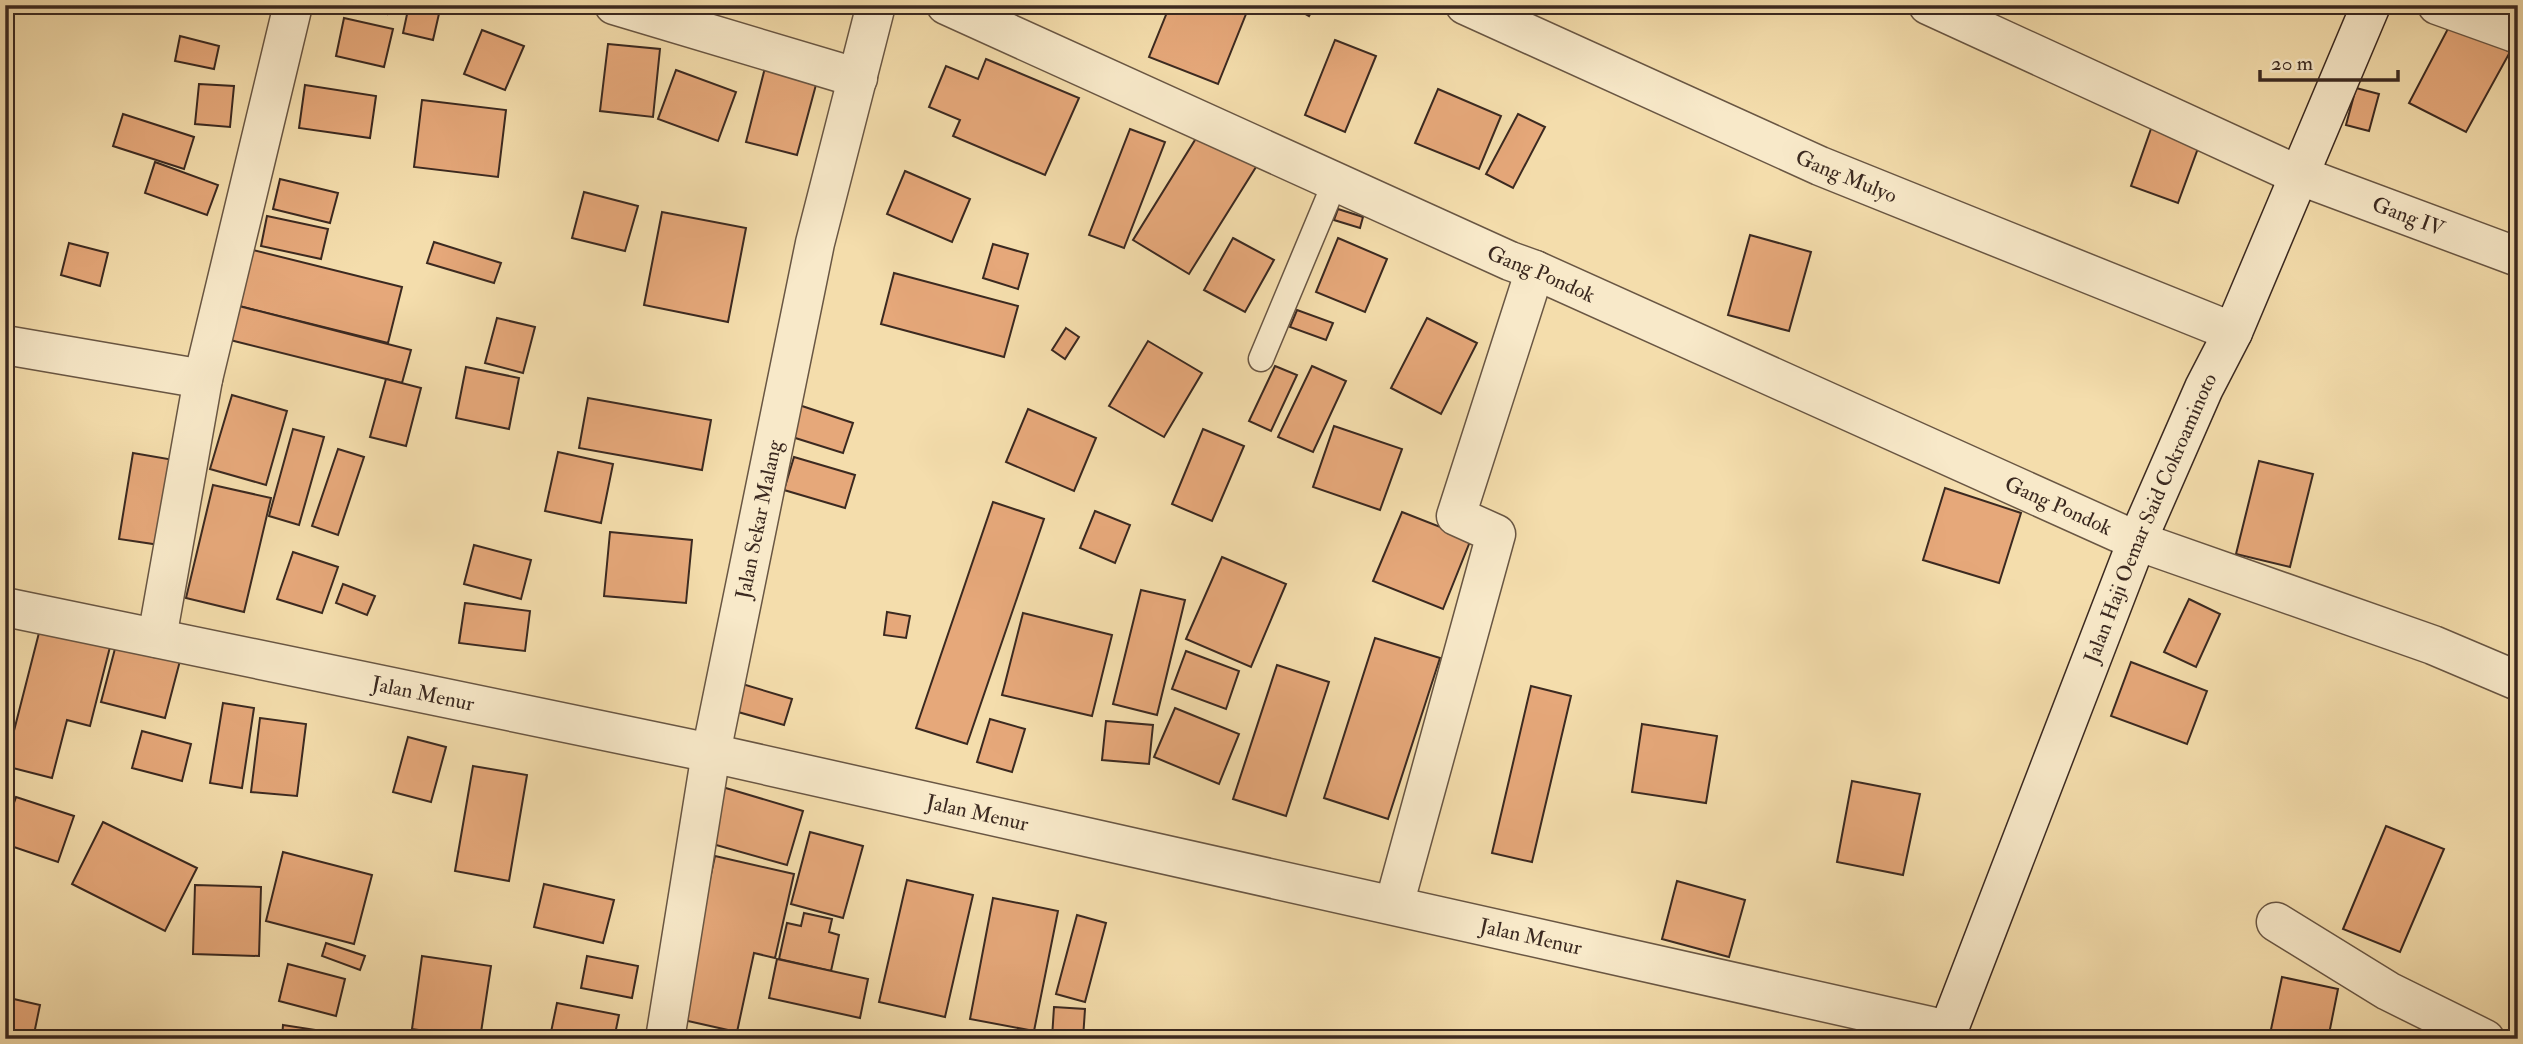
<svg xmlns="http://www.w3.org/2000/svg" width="2523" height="1044" viewBox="0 0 2523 1044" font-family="'IM FELL Double Pica',serif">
	<rect width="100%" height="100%" fill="#f4ddac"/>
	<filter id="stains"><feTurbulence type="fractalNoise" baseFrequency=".00286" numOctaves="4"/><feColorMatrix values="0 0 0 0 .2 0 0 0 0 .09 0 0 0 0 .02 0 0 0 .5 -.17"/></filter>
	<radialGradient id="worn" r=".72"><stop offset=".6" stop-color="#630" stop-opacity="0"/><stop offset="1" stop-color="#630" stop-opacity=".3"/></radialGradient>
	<g fill="#e6a87a" stroke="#3b2920" stroke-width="2">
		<path d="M348,5H389L387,14Z"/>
		<path d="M409,5H441L433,40L403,33Z"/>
		<path d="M1170,5H1225L1246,14L1218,84L1149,57Z"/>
		<path d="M1290,5H1315L1309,16Z"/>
		<path d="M344,18L393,29L384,67L336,56Z"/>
		<path d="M2452,21L2510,52L2466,132L2409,103Z"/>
		<path d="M482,30L524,46L505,90L464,74Z"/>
		<path d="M180,36L219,46L214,69L175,61Z"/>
		<path d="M1335,40L1376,56L1345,132L1305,115Z"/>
		<path d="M608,44L660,49L653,117L600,111Z"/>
		<path d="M768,56L820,70L797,155L746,142Z"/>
		<path d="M986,59L1079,98L1045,175L953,136L960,120L929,107L946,66L978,79Z"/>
		<path d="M676,70L736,92L718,141L658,119Z"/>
		<path d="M199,84L234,86L230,127L195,124Z"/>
		<path d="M305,85L376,96L370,138L299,128Z"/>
		<path d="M2356,88L2379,94L2369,131L2346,125Z"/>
		<path d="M1438,89L1501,116L1479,169L1415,143Z"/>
		<path d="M422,100L506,110L498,177L414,167Z"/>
		<path d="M123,114L194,137L184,169L113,146Z"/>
		<path d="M1518,114L1545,127L1513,188L1486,174Z"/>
		<path d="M2153,123L2201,140L2178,203L2131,186Z"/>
		<path d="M1130,129L1165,142L1124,248L1089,235Z"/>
		<path d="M1200,132L1256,167L1189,274L1133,240Z"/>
		<path d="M155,162L218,185L207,215L145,193Z"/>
		<path d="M905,171L970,199L952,242L887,214Z"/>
		<path d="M280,179L338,193L330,223L273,209Z"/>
		<path d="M584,192L638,206L625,251L572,238Z"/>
		<path d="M1338,209L1363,217L1360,228L1334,220Z"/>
		<path d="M662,212L746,228L728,322L644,305Z"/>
		<path d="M267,216L328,229L321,259L261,246Z"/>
		<path d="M1750,235L1811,252L1789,331L1728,315Z"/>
		<path d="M1233,238L1274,260L1245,312L1204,290Z"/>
		<path d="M1338,238L1387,259L1365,312L1316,292Z"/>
		<path d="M434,242L501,263L494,283L427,263Z"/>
		<path d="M69,243L108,253L100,286L61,275Z"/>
		<path d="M993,244L1028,254L1018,289L983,278Z"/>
		<path d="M253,250L402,287L388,343L239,306Z"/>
		<path d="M894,273L1018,306L1004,357L881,324Z"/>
		<path d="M239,306L411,350L402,383L230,340Z"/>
		<path d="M1297,310L1333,323L1326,340L1290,327Z"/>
		<path d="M497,318L535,327L523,373L485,363Z"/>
		<path d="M1427,318L1477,343L1441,414L1391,388Z"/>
		<path d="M1066,328L1079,337L1065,359L1052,350Z"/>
		<path d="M1148,341L1202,373L1164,437L1109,406Z"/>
		<path d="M1275,366L1297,375L1271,431L1249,421Z"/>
		<path d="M1312,366L1346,381L1313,452L1278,437Z"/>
		<path d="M466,367L519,378L509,429L456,418Z"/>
		<path d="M386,379L421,388L406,446L370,437Z"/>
		<path d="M232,395L287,411L266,485L210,469Z"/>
		<path d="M588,398L711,420L702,470L579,448Z"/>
		<path d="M799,405L853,423L843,453L789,436Z"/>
		<path d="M1028,409L1096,438L1074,491L1006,462Z"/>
		<path d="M1334,426L1402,449L1380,510L1313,487Z"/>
		<path d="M293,429L324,437L299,525L269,516Z"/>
		<path d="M1203,429L1244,446L1212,521L1172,504Z"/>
		<path d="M338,449L364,457L338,535L312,526Z"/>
		<path d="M558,452L613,464L601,523L545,511Z"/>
		<path d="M133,453L174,460L160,545L119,539Z"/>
		<path d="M794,457L855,475L845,508L784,490Z"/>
		<path d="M2259,461L2313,474L2290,567L2236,554Z"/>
		<path d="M213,485L271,498L244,612L186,598Z"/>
		<path d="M1945,488L2021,513L1999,583L1923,560Z"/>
		<path d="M993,502L1044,519L967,744L916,728Z"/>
		<path d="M1095,511L1130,525L1115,563L1080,548Z"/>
		<path d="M1402,512L1471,539L1443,609L1373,581Z"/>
		<path d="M610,532L692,540L686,603L604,596Z"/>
		<path d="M474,545L531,560L521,599L464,584Z"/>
		<path d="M293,552L338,567L322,613L277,599Z"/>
		<path d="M1222,557L1286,584L1251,667L1186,639Z"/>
		<path d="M343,584L375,596L367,615L336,603Z"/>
		<path d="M1141,590L1185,600L1157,715L1113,704Z"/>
		<path d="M2189,599L2220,614L2196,667L2164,652Z"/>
		<path d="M465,603L530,611L525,651L459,643Z"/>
		<path d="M887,612L910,616L906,638L884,635Z"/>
		<path d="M1023,613L1112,635L1092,716L1002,695Z"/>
		<path d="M41,625L111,643L90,726L67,720L52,778L5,766Z"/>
		<path d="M1375,638L1440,658L1388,819L1324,798Z"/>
		<path d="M117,641L181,657L165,718L101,702Z"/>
		<path d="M1186,651L1239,671L1226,709L1172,689Z"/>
		<path d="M2131,662L2207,691L2187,744L2111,716Z"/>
		<path d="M1277,665L1329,682L1286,816L1233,799Z"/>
		<path d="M739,683L792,699L784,725L731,710Z"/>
		<path d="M1531,686L1571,696L1532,862L1492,853Z"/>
		<path d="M223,703L254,708L242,788L210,783Z"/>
		<path d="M1175,708L1239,734L1219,784L1154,757Z"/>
		<path d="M260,718L306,724L297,796L251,792Z"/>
		<path d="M990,719L1025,729L1012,772L977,762Z"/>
		<path d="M1106,721L1153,725L1149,764L1102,760Z"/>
		<path d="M1642,724L1717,736L1706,803L1632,792Z"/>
		<path d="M142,731L191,744L182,781L132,768Z"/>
		<path d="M408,737L446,747L431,802L393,792Z"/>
		<path d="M473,766L527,775L509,881L455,871Z"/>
		<path d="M1852,781L1920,794L1903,875L1837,862Z"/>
		<path d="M719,786L803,811L787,865L702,841Z"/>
		<path d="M16,797L74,816L58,862L5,844V829Z"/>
		<path d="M103,822L197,868L165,931L72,884Z"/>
		<path d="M2386,826L2444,849L2400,952L2343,929Z"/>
		<path d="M810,832L863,846L843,918L791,904Z"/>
		<path d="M283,852L372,875L354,944L266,921Z"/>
		<path d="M715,856L794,874L775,958L754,953L737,1032L679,1019Z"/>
		<path d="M907,880L973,895L945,1017L879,1002Z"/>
		<path d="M1677,881L1745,900L1729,957L1662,939Z"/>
		<path d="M544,884L614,900L603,943L534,927Z"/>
		<path d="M195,885L261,887L259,956L193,954Z"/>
		<path d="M993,898L1058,911L1034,1031L970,1019Z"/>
		<path d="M804,913L832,919L829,932L839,935L831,971L779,959L787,923L801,926Z"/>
		<path d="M1077,915L1106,923L1085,1002L1056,994Z"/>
		<path d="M326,943L365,956L360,970L322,956Z"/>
		<path d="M422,956L491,966L480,1039L412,1029Z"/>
		<path d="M587,956L638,966L632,998L581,988Z"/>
		<path d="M777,959L868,979L860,1018L769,998Z"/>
		<path d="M288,964L345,979L336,1016L279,1001Z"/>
		<path d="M2282,977L2338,989L2328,1039H2269Z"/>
		<path d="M5,997L40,1005L33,1039L5,1036Z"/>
		<path d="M557,1003L619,1015L614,1039L550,1037Z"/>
		<path d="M1054,1007L1085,1009L1083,1039L1052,1038Z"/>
		<path d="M283,1025L368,1038V1039H282Z"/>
	</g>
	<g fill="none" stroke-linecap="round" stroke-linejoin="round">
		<defs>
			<path id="service" d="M1261,359L1335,182"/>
			<g id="minor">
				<path d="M614,5L858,78"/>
				<path id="s1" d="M946,5L1510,261L1535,270L2137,541L2433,645L2518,681"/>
				<path id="s2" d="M1465,5L1820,166L2233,332"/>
				<path id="s3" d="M1928,5L2298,175L2518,257"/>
				<path d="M2437,5L2518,34"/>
				<path d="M5,345L203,379"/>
				<path id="s4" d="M5,607L711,753L1948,1030"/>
				<path d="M157,638L203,379L293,5"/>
				<path d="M1394,905L1496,534L1456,516L1535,270"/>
				<path d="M2276,922L2388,991L2485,1039"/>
				<path id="s5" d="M665,1039L711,753L815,243L876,5"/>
			</g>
			<g id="secondary">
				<path id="s6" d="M1945,1039L2137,541L2204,388L2233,332L2371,5"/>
			</g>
		</defs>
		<use href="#service" stroke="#695643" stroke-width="27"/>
		<use href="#minor" stroke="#695643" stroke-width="41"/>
		<use href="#secondary" stroke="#3b2920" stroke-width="41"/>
		<use href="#service" stroke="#f8e9c9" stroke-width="24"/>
		<use href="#minor" stroke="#f8e9c9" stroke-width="38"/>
		<use href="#secondary" stroke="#f8e9c9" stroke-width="38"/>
	</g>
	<g text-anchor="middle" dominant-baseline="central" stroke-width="5" stroke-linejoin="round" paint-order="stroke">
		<g font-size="21" fill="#3b2920" stroke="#f8e9c9">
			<text stroke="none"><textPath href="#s2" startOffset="418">Gang Mulyo</textPath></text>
			<text stroke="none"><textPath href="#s3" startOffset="525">Gang IV</textPath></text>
			<text stroke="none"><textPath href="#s1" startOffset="653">Gang Pondok</textPath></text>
			<text stroke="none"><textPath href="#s1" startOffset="1220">Gang Pondok</textPath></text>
			<text stroke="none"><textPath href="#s5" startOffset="528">Jalan Sekar Malang</textPath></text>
			<text stroke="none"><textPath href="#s6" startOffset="560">Jalan Haji Oemar Said Cokroaminoto</textPath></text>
			<text stroke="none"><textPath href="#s4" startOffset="427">Jalan Menur</textPath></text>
			<text stroke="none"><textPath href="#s4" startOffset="994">Jalan Menur</textPath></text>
			<text stroke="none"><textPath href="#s4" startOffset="1561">Jalan Menur</textPath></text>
		</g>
	</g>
	<rect width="2523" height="1044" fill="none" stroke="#f4ddac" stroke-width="28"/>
	<rect x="7" y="7" width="2509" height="1030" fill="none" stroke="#3b2920" stroke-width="3.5"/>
	<rect x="14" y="14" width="2495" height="1016" fill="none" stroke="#3b2920" stroke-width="2"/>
	<path d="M2260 70v10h138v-10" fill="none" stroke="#3b2920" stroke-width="3.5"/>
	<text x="2271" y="70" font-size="21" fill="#3b2920" stroke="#f8e9c9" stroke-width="5" paint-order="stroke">20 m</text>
	<rect width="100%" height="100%" filter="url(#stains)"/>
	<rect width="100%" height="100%" fill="url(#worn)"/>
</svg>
